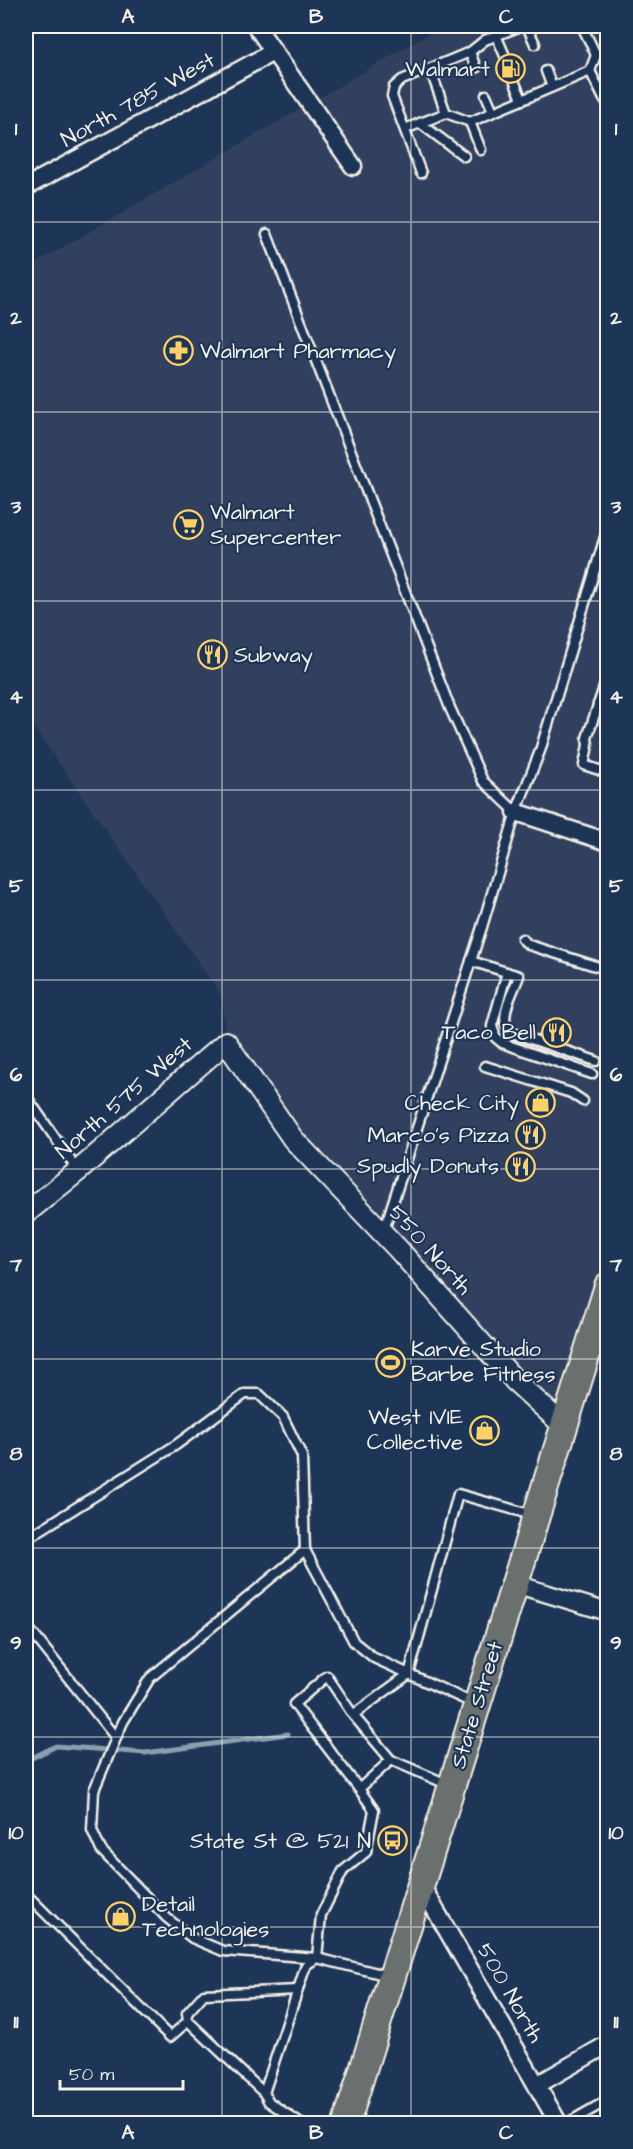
<svg xmlns="http://www.w3.org/2000/svg" width="633" height="2149" viewBox="0 0 633 2149" font-family="'Architects Daughter',sans-serif">
	<rect width="100%" height="100%" fill="#1d3557"/>
	<filter id="ink" filterUnits="userSpaceOnUse"><feTurbulence type="fractalNoise" baseFrequency=".0167" numOctaves="2"/><feDisplacementMap in="SourceGraphic" scale="12" xChannelSelector="R" yChannelSelector="G"/><feConvolveMatrix kernelMatrix="1 2 1 2 8 2 1 2 1" color-interpolation-filters="sRGB"/></filter>
	<g filter="url(#ink)">
		<path fill="#32415e" d="M442,26H607L608,1292L564,1426L293,1139L226,1042L222,996L26,716V269Z"/>
		<g fill="none" stroke-linecap="round" stroke-linejoin="round">
			<path stroke="#89a1af" stroke-width="5" d="M26,1761L56,1746L145,1753L288,1734"/>
			<defs>
				<g id="service">
					<path d="M527,26L535,44"/>
					<path d="M582,26L596,55"/>
					<path d="M496,35L505,56"/>
					<path d="M470,52L476,68"/>
					<path d="M430,69L446,113"/>
					<path d="M546,71L552,87"/>
					<path d="M590,71L604,99"/>
					<path d="M515,83L522,99"/>
					<path d="M486,95L493,111"/>
					<path d="M470,122L481,150"/>
					<path d="M420,123L464,156"/>
					<path d="M405,129L446,113L470,122L590,71L596,55L608,50"/>
					<path d="M421,173L392,96L394,87L402,80L470,52L485,40L521,26"/>
					<path d="M267,234L450,708L483,781L516,812"/>
					<path d="M604,687L587,738L588,745L584,765L608,773"/>
					<path d="M598,704L608,707"/>
					<path d="M522,939L529,945L608,970"/>
					<path d="M471,961L519,976C514,991 497,1018 510,1032L596,1061"/>
					<path d="M507,972L492,1026L496,1038L502,1043L592,1074"/>
					<path d="M485,1066L571,1093L583,1101"/>
					<path d="M26,1096L78,1171"/>
					<path d="M383,1233L482,927L516,812L540,751L608,527"/>
					<path d="M26,1539L176,1445L245,1394H259L283,1417L302,1456L305,1550"/>
					<path d="M608,1569V1573"/>
					<path d="M26,1625L116,1738"/>
					<path d="M353,1715L409,1674L458,1494L533,1515"/>
					<path d="M449,1785L391,1760L359,1789L374,1810L366,1852L343,1871L321,1915L317,1958L223,1951L192,1938L167,1918L101,1850L92,1830L94,1790L123,1722L150,1678L305,1550L354,1642L374,1658L475,1704"/>
					<path d="M359,1789L294,1704L327,1676L353,1715L391,1760"/>
					<path d="M26,1894L170,2037L188,2021"/>
					<path d="M264,2093L188,2021L187,2013L204,1994L298,1990"/>
					<path d="M301,2124L269,2102L264,2093L306,1965L317,1958L389,1976"/>
					<path d="M566,2124L608,2100"/>
				</g>
				<g id="minor">
					<path d="M256,26L353,166"/>
					<path d="M26,187L273,52"/>
					<path d="M516,812L608,842"/>
					<path d="M515,1584L608,1612"/>
					<path d="M421,1885L559,2124"/>
					<path d="M537,2085L608,2044"/>
				</g>
				<path id="tertiary" d="M26,1213L78,1171L226,1042L293,1139L398,1249L516,1382L564,1426"/>
				<path id="primary" d="M346,2124L608,1286"/>
			</defs>
			<use href="#service" stroke="#f4f1e8" stroke-width="13"/>
			<use href="#minor" stroke="#f4f1e8" stroke-width="21"/>
			<use href="#tertiary" stroke="#f4f1e8" stroke-width="24"/>
			<use href="#primary" stroke="#f4f1e8" stroke-width="30"/>
			<use href="#service" stroke="#1d3557" stroke-width="8"/>
			<use href="#minor" stroke="#1d3557" stroke-width="16"/>
			<use href="#tertiary" stroke="#1d3557" stroke-width="20"/>
			<use href="#primary" stroke="#6b706d" stroke-width="26"/>
		</g>
	</g>
	<path fill="none" stroke="#f4f1e8" stroke-width="1.5" stroke-opacity="0.55" d="M222,26V2124M411,26V2124M26,222H608M26,412H608M26,601H608M26,790H608M26,980H608M26,1169H608M26,1359H608M26,1548H608M26,1737H608M26,1927H608"/>
	<defs>
		<symbol id="fuel-ring" viewBox="-11 -11 22 22"><circle r="9.5" fill="#1d3557" stroke="#ffd166" stroke-width="1.5"/><path d="M-5.5-6h7V0h2V4h1.3V-2.5L3-4.5l.8-.8L6-3V5H2.5V1h-1V6h-7ZM-4.2-4.7v3.2H.2V-4.7Z" fill="#ffd166"/></symbol>
		<symbol id="pharmacy-ring" viewBox="-11 -11 22 22"><circle r="9.5" fill="#1d3557" stroke="#ffd166" stroke-width="1.5"/><path d="M-2-6h4v4h4v4h-4v4h-4v-4h-4v-4h4Z" fill="#ffd166"/></symbol>
		<symbol id="supermarket-ring" viewBox="-11 -11 22 22"><circle r="9.5" fill="#1d3557" stroke="#ffd166" stroke-width="1.5"/><path d="M-6-5.5h2.5l.6 2H6L4.5 2H-2.5L-4.4-4H-6ZM-1.5 3.2a1.3 1.3 0 1 0 .1 0ZM3 3.2a1.3 1.3 0 1 0 .1 0Z" fill="#ffd166"/></symbol>
		<symbol id="restaurant-ring" viewBox="-11 -11 22 22"><circle r="9.5" fill="#1d3557" stroke="#ffd166" stroke-width="1.5"/><path d="M-5-6h1v4h1v-4h1v4h1v-4h1v5L-1.5 .5V6h-2V.5L-5-1ZM5-6V6H3V1.5H1.5Q1.5-4 5-6Z" fill="#ffd166"/></symbol>
		<symbol id="shop-ring" viewBox="-11 -11 22 22"><circle r="9.5" fill="#1d3557" stroke="#ffd166" stroke-width="1.5"/><path d="M-5-2.5h2.3a2.7 3.5 0 0 1 5.4 0H5L5.5 6h-11ZM-1.5-2.5h3a1.5 2.3 0 0 0-3 0Z" fill="#ffd166"/></symbol>
		<symbol id="stadium-ring" viewBox="-11 -11 22 22"><circle r="9.5" fill="#1d3557" stroke="#ffd166" stroke-width="1.5"/><path d="M0-5a6.5 5 0 1 0 0 10a6.5 5 0 1 0 0-10ZM-3.5-1.8h7v3.6h-7Z" fill="#ffd166"/></symbol>
		<symbol id="bus-ring" viewBox="-11 -11 22 22"><circle r="9.5" fill="#1d3557" stroke="#ffd166" stroke-width="1.5"/><path d="M-5-6H5V4H4V6H2V4H-2V6H-4V4H-5ZM-3.5-4V0h7V-4ZM-3.5 1.2v1.5H-2V1.2ZM2 1.2v1.5H3.5V1.2Z" fill="#ffd166"/></symbol>
	</defs>
	<g fill-rule="evenodd">
		<use href="#fuel-ring" x="494" y="52" width="33" height="33"/>
		<use href="#pharmacy-ring" x="162" y="334" width="33" height="33"/>
		<use href="#supermarket-ring" x="172" y="508" width="33" height="33"/>
		<use href="#restaurant-ring" x="196" y="638" width="33" height="33"/>
		<use href="#restaurant-ring" x="540" y="1016" width="33" height="33"/>
		<use href="#shop-ring" x="524" y="1086" width="33" height="33"/>
		<use href="#restaurant-ring" x="514" y="1118" width="33" height="33"/>
		<use href="#restaurant-ring" x="504" y="1150" width="33" height="33"/>
		<use href="#stadium-ring" x="374" y="1346" width="33" height="33"/>
		<use href="#shop-ring" x="468" y="1414" width="33" height="33"/>
		<use href="#bus-ring" x="376" y="1824" width="33" height="33"/>
		<use href="#shop-ring" x="104" y="1900" width="33" height="33"/>
	</g>
	<g text-anchor="middle" dominant-baseline="central" stroke-width="4.5" stroke-linejoin="round" paint-order="stroke">
		<g font-size="22" fill="#f4f1e8" stroke="#1d3557" text-anchor="end">
			<text x="490" y="69">Walmart</text>
			<text x="200" y="351" text-anchor="start">Walmart Pharmacy</text>
			<text x="210" y="512" text-anchor="start">Walmart<tspan x="210" dy="25">Supercenter</tspan></text>
			<text x="234" y="655" text-anchor="start">Subway</text>
			<text x="536" y="1032">Taco Bell</text>
			<text x="519" y="1103">Check City</text>
			<text x="509" y="1135">Marco's Pizza</text>
			<text x="499" y="1166">Spudly Donuts</text>
			<text x="411" y="1349" text-anchor="start">Karve Studio<tspan x="411" dy="25">Barbe Fitness</tspan></text>
			<text x="463" y="1417">West IVIE<tspan x="463" dy="25">Collective</tspan></text>
			<text x="371" y="1841">State St @ 521 N</text>
			<text x="142" y="1904" text-anchor="start">Detail<tspan x="142" dy="25">Technologies</tspan></text>
		</g>
		<g font-size="22" fill="#f4f1e8" stroke="#1d3557">
			<text transform="translate(138 100) rotate(-29)">North 785 West</text>
			<text transform="translate(124 1098) rotate(-41)">North 575 West</text>
			<text transform="translate(430 1250) rotate(48)">550 North</text>
			<text transform="translate(477 1705) rotate(-73)">State Street</text>
			<text transform="translate(510 1993) rotate(60)">500 North</text>
		</g>
	</g>
	<rect width="633" height="2149" fill="none" stroke="#1d3557" stroke-width="66"/>
	<path d="M60 2080v9h123v-9" fill="none" stroke="#f4f1e8" stroke-width="3"/>
	<text x="69" y="2080" font-size="18" fill="#f4f1e8" stroke="#1d3557" stroke-width="4.5" paint-order="stroke">50 m</text>
	<rect x="33" y="33" width="567" height="2083" fill="none" stroke="#f4f1e8" stroke-width="2"/>
	<g font-size="20" text-anchor="middle" font-weight="bold" fill="#f4f1e8">
		<text x="128" y="23">A</text>
		<text x="316" y="23">B</text>
		<text x="506" y="23">C</text>
		<text x="16" y="135">1</text>
		<text x="616" y="135">1</text>
		<text x="16" y="324">2</text>
		<text x="616" y="324">2</text>
		<text x="16" y="513">3</text>
		<text x="616" y="513">3</text>
		<text x="16" y="703">4</text>
		<text x="616" y="703">4</text>
		<text x="16" y="892">5</text>
		<text x="616" y="892">5</text>
		<text x="16" y="1081">6</text>
		<text x="616" y="1081">6</text>
		<text x="16" y="1271">7</text>
		<text x="616" y="1271">7</text>
		<text x="16" y="1460">8</text>
		<text x="616" y="1460">8</text>
		<text x="16" y="1649">9</text>
		<text x="616" y="1649">9</text>
		<text x="16" y="1839">10</text>
		<text x="616" y="1839">10</text>
		<text x="16" y="2028">11</text>
		<text x="616" y="2028">11</text>
		<text x="128" y="2139">A</text>
		<text x="316" y="2139">B</text>
		<text x="506" y="2139">C</text>
	</g>
</svg>
